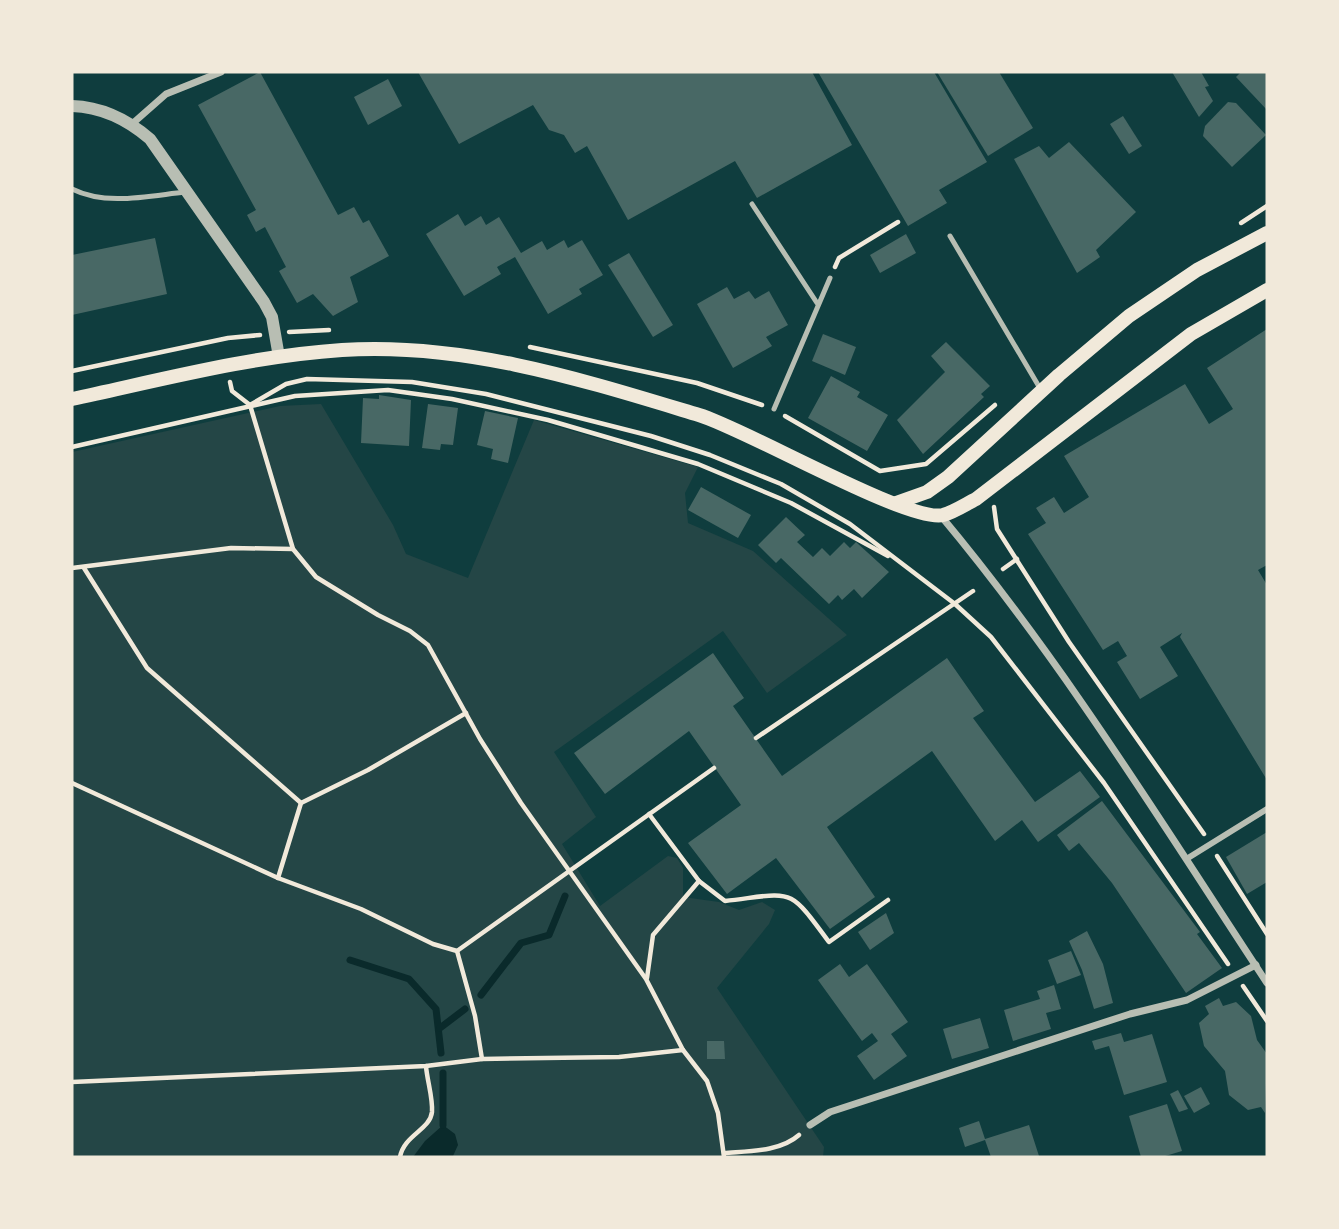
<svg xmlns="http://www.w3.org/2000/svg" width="1339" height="1229" viewBox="0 0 1339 1229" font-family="'Roboto Condensed',sans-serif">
	<rect width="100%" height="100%" fill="#0f3d3e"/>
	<path fill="#244646" d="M321,404L393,525L406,554L468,578L534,420L698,467L685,493L688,523L753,551L847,635L767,693L723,631L554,752L596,817L562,844L600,906L668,856L677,858L683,868V897L719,902L739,910L762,902L775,910L769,924L717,988L824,1147L823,1157H72V452L280,406Z"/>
	<path fill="#0a2a2b" d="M443,1125L455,1134L458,1145L453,1156L413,1157L425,1141Z"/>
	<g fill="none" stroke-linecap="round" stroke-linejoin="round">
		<g stroke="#0a2a2b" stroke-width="7">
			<path d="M350,960L409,979L436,1009L441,1053"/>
			<path d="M481,995L521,943L549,935L565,896"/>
			<path d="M440,1028L465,1009"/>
			<path d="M443,1073V1125"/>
		</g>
	</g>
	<g fill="#486865">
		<path d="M260,72L338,215L354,207L363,223L369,220L389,256L350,277L358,302L333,316L313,294L297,303L279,271L286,267L265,227L256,232L247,215L256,210L198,105Z"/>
		<path d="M418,72H812L852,145L757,198L735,161L628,220L587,146L575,153L564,135L549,130L533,105L459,144Z"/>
		<path d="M818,72H934L987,162L939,190L947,203L908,226Z"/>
		<path d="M937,72H999L1033,128L988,156Z"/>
		<path d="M1172,72H1201L1209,86L1205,87L1213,101L1199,117Z"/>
		<path d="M1241,72H1267V110L1236,77Z"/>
		<path d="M388,79L402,106L368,125L354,97Z"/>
		<path d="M1228,102L1236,103L1266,135L1232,167L1203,136L1205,126Z"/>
		<path d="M1123,116L1142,146L1129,154L1110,124Z"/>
		<path d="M1069,142L1136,212L1096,250L1100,257L1077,273L1014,159L1039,146L1049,158Z"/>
		<path d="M458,214L465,226L481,216L486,225L499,217L521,253L542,241L547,250L564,240L568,248L582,240L603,275L579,289L582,294L548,314L515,257L497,267L501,274L464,296L426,234Z"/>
		<path d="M906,234L916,253L880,273L870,255Z"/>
		<path d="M155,238L167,294L72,315V255Z"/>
		<path d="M629,253L673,325L653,337L608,265Z"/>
		<path d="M727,287L734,299L749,291L755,299L769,291L788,325L766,337L772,346L733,368L697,304Z"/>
		<path d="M1267,329V565L1258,570L1267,585V780L1180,637L1182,633L1160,647L1178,676L1140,699L1117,662L1127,656L1118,641L1103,650L1028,534L1046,523L1036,508L1054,497L1064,513L1089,497L1064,456L1185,384L1209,424L1233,409L1207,368Z"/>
		<path d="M823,334L856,347L845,375L812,361Z"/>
		<path d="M946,342L990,386L981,394L984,397L923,454L897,420L945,372L931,356Z"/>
		<path d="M831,376L860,392L857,397L888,415L867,451L808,418Z"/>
		<path d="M379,395L411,400L409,446L361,443L363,398L379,399Z"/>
		<path d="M428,404L458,408L453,445L441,444L440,450L422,448Z"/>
		<path d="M485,411L518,418L508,463L491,459L493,449L477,445Z"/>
		<path d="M701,487L751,515L738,538L688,510Z"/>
		<path d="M786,517L805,535L797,542L813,557L822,548L830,556L844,542L850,548L856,542L889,572L862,598L854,589L842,600L838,595L829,604L781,558L776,563L758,545Z"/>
		<path d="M713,653L744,698L733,706L782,776L947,658L984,711L973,718L1035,802L1080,771L1100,797L1038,842L1022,820L995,841L932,751L827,827L875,897L830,929L776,858L727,894L688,843L741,805L689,731L605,794L574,753Z"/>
		<path d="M1102,801L1200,932L1197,934L1222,968L1186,993L1112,883L1079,843L1069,851L1057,835Z"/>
		<path d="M1267,832V882L1247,894L1226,857Z"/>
		<path d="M886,913L894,933L870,950L858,932Z"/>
		<path d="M1087,931L1103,964L1113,1003L1094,1009L1082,970L1069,941Z"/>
		<path d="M1071,951L1081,975L1057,984L1048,960Z"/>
		<path d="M840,964L849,977L867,964L908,1022L891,1034L907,1056L874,1080L857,1056L878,1041L872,1033L862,1041L818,980Z"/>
		<path d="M1054,985L1061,1009L1046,1013L1051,1029L1013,1041L1004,1010L1040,999L1037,991Z"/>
		<path d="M1219,998L1223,1006L1236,1002L1251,1016L1257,1040L1267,1054L1265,1113L1261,1107L1248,1110L1229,1095L1225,1071L1204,1046L1199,1023L1209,1014L1205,1006Z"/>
		<path d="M980,1018L989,1048L952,1059L943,1029Z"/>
		<path d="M1121,1033L1124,1042L1152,1034L1167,1082L1124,1095L1109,1046L1095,1050L1092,1041Z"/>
		<path d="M707,1041H724L725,1059H707Z"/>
		<path d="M1201,1087L1210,1104L1194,1113L1184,1096Z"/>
		<path d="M1178,1090L1188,1109L1179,1112L1170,1094Z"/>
		<path d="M1167,1104L1182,1151L1162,1157H1141L1129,1116Z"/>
		<path d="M979,1121L985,1139L1029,1125L1039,1156L991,1157L985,1140L965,1147L959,1128Z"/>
	</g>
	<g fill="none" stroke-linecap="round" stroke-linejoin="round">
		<g stroke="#f1e9da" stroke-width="4.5">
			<path d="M1241,223L1267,206"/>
			<path d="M835,267L839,258L898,222"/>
			<path d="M289,332L329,330"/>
			<path d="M530,347L697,383L762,405"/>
			<path d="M72,371L228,338L260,335"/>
			<path d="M230,382L232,391L250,405L293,549L316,577L378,615L410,631L428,645L480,739L521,803L646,979L683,1050L707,1081L718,1113L724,1157"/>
			<path d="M250,405L286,384L307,379L412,382L486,394L651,436L710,455L781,484L850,524L955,604L991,637L1104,783L1228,964"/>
			<path d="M785,416L880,471L926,464L995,405"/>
			<path d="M72,447L295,396L388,390L452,399L548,420L698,464L791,503L888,556"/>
			<path d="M994,507L997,529L1069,642L1204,834"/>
			<path d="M72,568L231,548L293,549"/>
			<path d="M84,568L147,668L301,803"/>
			<path d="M1003,569L1017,559"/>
			<path d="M756,738L973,591"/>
			<path d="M72,783L278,878L361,909L433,944L457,951L714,768"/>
			<path d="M1217,856L1267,934"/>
			<path d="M278,878L301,803L368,770L466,713"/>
			<path d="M699,881L725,901C794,893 787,885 829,942L888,900"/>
			<path d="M457,951L475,1016L482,1059"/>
			<path d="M647,978L653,935L699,881L649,814"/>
			<path d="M1243,986L1267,1021"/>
			<path d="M72,1082L426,1066L482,1059L619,1057L683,1050"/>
			<path d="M724,1153C748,1151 780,1152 799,1135"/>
			<path d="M400,1157C404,1135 430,1130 432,1112C433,1098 427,1080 426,1066"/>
		</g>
		<g stroke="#b8beb3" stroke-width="5">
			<path d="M72,189C106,206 148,196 185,192"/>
			<path d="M752,204L817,303"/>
			<path d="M950,236L1041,390"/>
			<path d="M774,409L830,278"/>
		</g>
		<path stroke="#b8beb3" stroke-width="6" d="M1188,858L1267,809"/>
		<g stroke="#b8beb3" stroke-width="7">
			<path d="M132,124L166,94L221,72"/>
			<path d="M941,516C1063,662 1163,825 1267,983"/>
			<path d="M810,1125L830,1112L1130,1014L1187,1000L1256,965"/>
		</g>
		<path stroke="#b8beb3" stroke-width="12" d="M72,106C102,107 128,120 150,139L264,302L272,317L279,357"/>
		<g stroke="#f1e9da" stroke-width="14">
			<path d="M72,399C161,380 251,356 342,350C465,342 583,380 699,415C746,429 908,523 943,515C954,512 966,504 976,499L1191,334L1267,290"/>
			<path d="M896,503L927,492L948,477L1059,375L1129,316L1197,270L1267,233"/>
		</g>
	</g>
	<rect width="1339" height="1229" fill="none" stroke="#f1e9da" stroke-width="147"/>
</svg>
